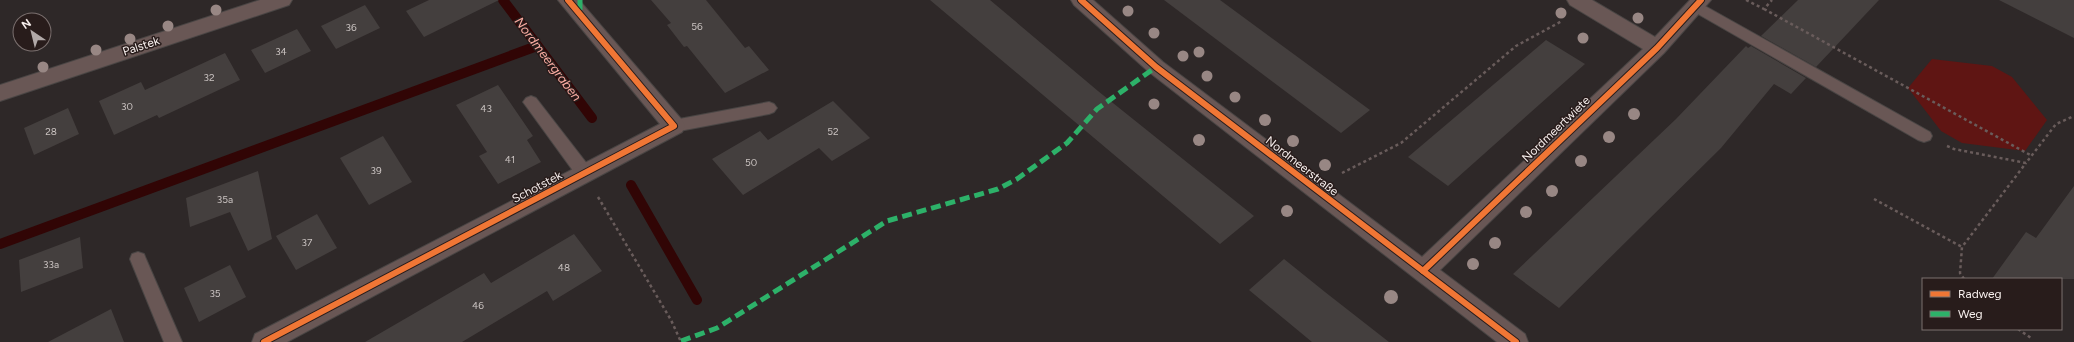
<svg xmlns="http://www.w3.org/2000/svg" width="2074" height="342" viewBox="0 0 2074 342" font-family="Figtree,sans-serif">
	<rect width="100%" height="100%" fill="#2e2828"/>
	<path fill="#5f1513" d="M1932,59L1992,66L2012,77L2047,120L2025,151L1962,143L1941,131L1908,88Z"/>
	<g fill="none" stroke-linecap="round" stroke-linejoin="round">
		<g stroke="#310505" stroke-width="10">
			<path d="M503,0L592,118"/>
			<path d="M631,185L697,300"/>
			<path d="M0,244L537,46"/>
		</g>
	</g>
	<g fill="#443f3e">
		<path d="M429,0H499L424,37L406,11Z"/>
		<path d="M651,0H706L745,48L749,46L769,70L725,93L687,46L684,47L667,25L671,23Z"/>
		<path d="M930,0H990L1098,91L1254,216L1220,244Z"/>
		<path d="M1164,0H1220L1370,110L1341,133Z"/>
		<path d="M1798,0H1879L1816,67L1761,36Z"/>
		<path d="M1999,0H2074V38Z"/>
		<path d="M365,5L380,28L336,49L321,26Z"/>
		<path d="M297,29L311,51L265,73L251,50Z"/>
		<path d="M1546,40L1585,64L1448,186L1408,157Z"/>
		<path d="M1746,46L1748,48L1751,46L1806,78L1791,94L1774,84L1721,148L1559,308L1513,274L1676,119Z"/>
		<path d="M225,53L240,80L159,118L157,115L114,135L99,101L141,82L145,90Z"/>
		<path d="M498,85L533,136L527,140L541,162L498,184L479,156L487,152L456,105Z"/>
		<path d="M833,101L870,138L832,161L819,148L743,195L712,159L760,131L768,140Z"/>
		<path d="M68,108L79,134L34,155L24,128Z"/>
		<path d="M383,136L412,182L369,205L340,158Z"/>
		<path d="M258,171L272,239L248,251L230,212L190,227L186,198Z"/>
		<path d="M2074,186V279H1992L2026,232L2036,238Z"/>
		<path d="M317,214L337,248L296,270L276,236Z"/>
		<path d="M574,234L602,271L553,301L547,291L462,342H365L484,273L491,283Z"/>
		<path d="M80,237L83,268L21,292L19,260Z"/>
		<path d="M1284,259L1325,292L1389,342H1312L1249,290Z"/>
		<path d="M230,265L246,297L199,322L184,288Z"/>
		<path d="M111,309L124,342H48Z"/>
	</g>
	<g fill="none" stroke-linecap="round" stroke-linejoin="round">
		<defs>
			<g id="lane">
				<path d="M1696,1L1930,132L1932,136L1930,140L1924,142L1918,140L1691,10L1689,6L1691,2Z"/>
				<path d="M531,96L536,98L591,169L593,174L591,179L585,180L579,179L526,106L523,102L526,98Z"/>
				<path d="M769,102L774,104L777,108L774,112L769,114L674,132L669,130L666,126L669,122L674,120Z"/>
				<path d="M138,252L144,254L146,259L182,342H164L130,259L132,254Z"/>
			</g>
			<g id="street">
				<path d="M260,0H292L289,5L0,101V85Z"/>
				<path d="M558,0H579L682,120L685,126L682,132L287,342H252L255,334L660,124Z"/>
				<path d="M1071,0H1093L1163,62L1422,257L1643,49L1570,5L1567,0H1592L1655,37L1690,0H1711L1664,53L1440,270L1525,334L1528,342H1497L1149,72L1074,5Z"/>
			</g>
		</defs>
		<use href="#lane" stroke="#494544" stroke-width="2"/>
		<use href="#street" stroke="#494544" stroke-width="2"/>
		<g stroke="#695c5b" stroke-width="2.5" stroke-dasharray="3 3" stroke-linecap="butt">
			<path d="M1746,0L1764,9L1772,0"/>
			<path d="M1764,9L2032,156"/>
			<path d="M1947,146L1954,149L2026,163L2056,124L2074,116"/>
			<path d="M1342,173L1401,143L1516,46L1562,21"/>
			<path d="M598,197L671,320L681,342"/>
			<path d="M1874,199L1962,247"/>
			<path d="M1964,279L1960,273L1962,247L2026,163"/>
			<path d="M2018,329L2031,338"/>
		</g>
		<use href="#lane" fill="#695755" fill-rule="evenodd"/>
		<use href="#street" fill="#695755" fill-rule="evenodd"/>
		<g stroke="#2db169" stroke-width="5" stroke-dasharray="10 5" stroke-linecap="butt">
			<path d="M580,0V14"/>
			<path d="M681,341L717,328L887,221L998,189L1017,179L1067,143L1097,109L1156,67"/>
		</g>
		<defs>
			<g id="cycleway">
				<path d="M1081,0L1156,67L1516,342"/>
				<path d="M1423,271L1657,48L1701,0"/>
				<path d="M264,342L674,126L568,0"/>
			</g>
		</defs>
		<use href="#cycleway" stroke="#281c1b" stroke-width="8"/>
		<use href="#cycleway" stroke="#f07635" stroke-width="6"/>
	</g>
	<g fill="#988784">
		<circle cx="216" cy="10" r="5.5"/>
		<circle cx="1128" cy="11" r="5.5"/>
		<circle cx="1561" cy="13" r="5.5"/>
		<circle cx="1638" cy="18" r="5.5"/>
		<circle cx="168" cy="26" r="5.5"/>
		<circle cx="1154" cy="33" r="5.5"/>
		<circle cx="1583" cy="38" r="5.5"/>
		<circle cx="130" cy="39" r="5.5"/>
		<circle cx="96" cy="50" r="5.5"/>
		<circle cx="1199" cy="52" r="5.5"/>
		<circle cx="1183" cy="56" r="5.5"/>
		<circle cx="43" cy="67" r="5.5"/>
		<circle cx="1207" cy="76" r="5.5"/>
		<circle cx="1235" cy="97" r="5.5"/>
		<circle cx="1154" cy="104" r="5.5"/>
		<circle cx="1634" cy="114" r="6"/>
		<circle cx="1265" cy="120" r="6"/>
		<circle cx="1609" cy="137" r="6"/>
		<circle cx="1199" cy="140" r="6"/>
		<circle cx="1293" cy="141" r="6"/>
		<circle cx="1581" cy="161" r="6"/>
		<circle cx="1325" cy="165" r="6"/>
		<circle cx="1552" cy="191" r="6"/>
		<circle cx="1287" cy="211" r="6"/>
		<circle cx="1526" cy="212" r="6"/>
		<circle cx="1495" cy="243" r="6"/>
		<circle cx="1473" cy="264" r="6"/>
		<circle cx="1391" cy="297" r="7"/>
	</g>
	<g text-anchor="middle" dominant-baseline="central" stroke-width="3" stroke-linejoin="round" paint-order="stroke">
		<g font-size="10" fill="#cac3c1">
			<text x="697" y="26">56</text>
			<text x="351" y="27">36</text>
			<text x="281" y="51">34</text>
			<text x="209" y="77">32</text>
			<text x="127" y="106">30</text>
			<text x="486" y="108">43</text>
			<text x="51" y="131">28</text>
			<text x="833" y="131">52</text>
			<text x="510" y="159">41</text>
			<text x="751" y="162">50</text>
			<text x="376" y="170">39</text>
			<text x="225" y="199">35a</text>
			<text x="307" y="242">37</text>
			<text x="51" y="264">33a</text>
			<text x="564" y="267">48</text>
			<text x="215" y="293">35</text>
			<text x="478" y="305">46</text>
		</g>
		<g font-size="12" fill="#f7efed" stroke="#281c1b">
			<text transform="translate(141 46) rotate(-18)">Palstek</text>
			<text transform="translate(1556 129) rotate(-44)">Nordmeertwiete</text>
			<text transform="translate(1302 166) rotate(38)">Nordmeerstraße</text>
			<text transform="translate(537 187) rotate(-28)">Schotstek</text>
		</g>
		<g font-size="13" font-style="italic" fill="#f9aba1" stroke="#281c1b">
			<text transform="translate(548 59) rotate(53)">Nordmeergraben</text>
		</g>
	</g>
	<rect x="1922" y="278" width="140" height="52" fill="#281c1b" stroke="#7b706f"/>
	<rect x="1930" y="291" width="20" height="6" fill="#f07635" stroke="#7b706f"/>
	<text x="1958" y="298" font-size="12" fill="#f7efed">Radweg</text>
	<rect x="1930" y="311" width="20" height="6" fill="#2db169" stroke="#7b706f"/>
	<text x="1958" y="318" font-size="12" fill="#f7efed">Weg</text>
	<g transform="translate(32 32) rotate(325)"><circle r="19" fill="#281c1b" stroke="#7b706f"/>
	<path d="M0-3L7 15L0 10L-7 15Z" fill="#b1a9a8"/>
	<text y="-6" font-size="11" font-weight="bold" text-anchor="middle" fill="#f7efed">N</text>
	</g>
</svg>
